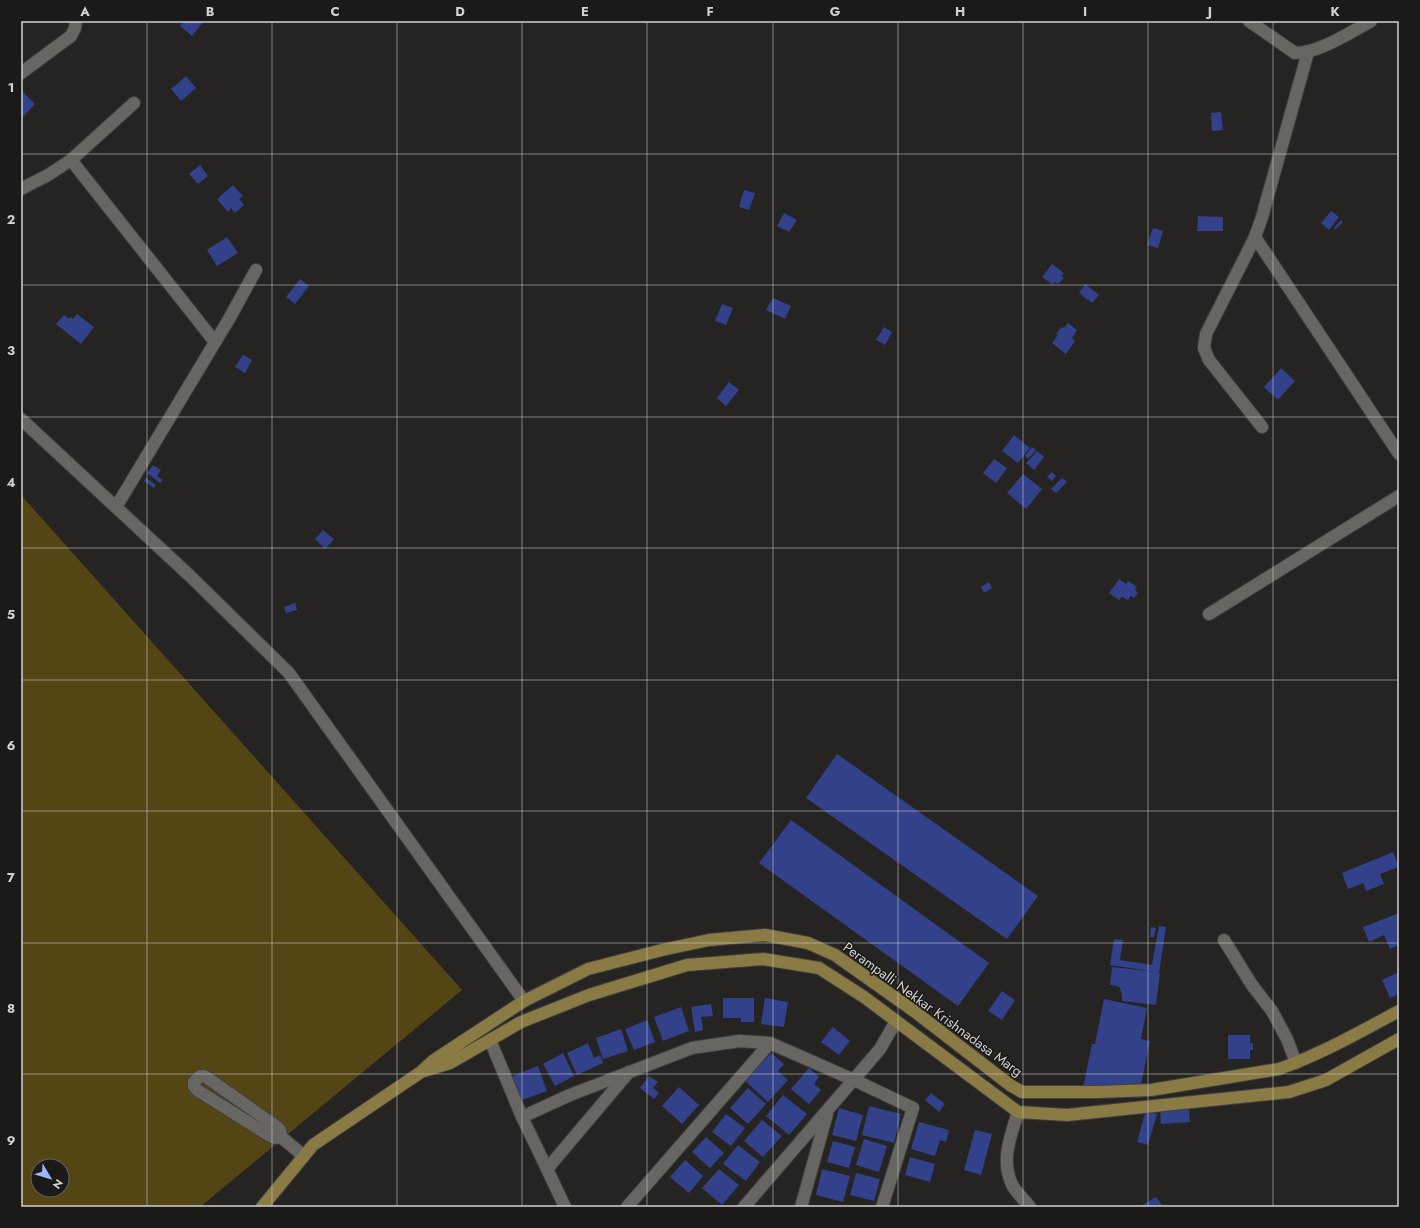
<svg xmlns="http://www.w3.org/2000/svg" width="1420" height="1228" viewBox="0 0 1420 1228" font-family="Jost,sans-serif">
	<rect width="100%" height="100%" fill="#252422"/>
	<path fill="#544614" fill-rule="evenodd" d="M21,495L462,990L200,1207H21ZM38,1166H62V1190H38Z"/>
	<g fill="#32418a">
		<path d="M184,21H202L203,22L192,36L180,26Z"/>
		<path d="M186,76L196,88L181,101L171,89Z"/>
		<path d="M21,90L35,104L21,119Z"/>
		<path d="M1221,112L1223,130L1212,131L1211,113Z"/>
		<path d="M200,165L208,176L198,184L189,174Z"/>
		<path d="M233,185L243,196L239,199L244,205L235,213L231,208L228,212L217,199Z"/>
		<path d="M744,190L755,193L749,210L739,207Z"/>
		<path d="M1331,211L1339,217L1329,230L1321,223Z"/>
		<path d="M784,213L797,220L789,232L777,226Z"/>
		<path d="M1198,216L1223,217V231H1197Z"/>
		<path d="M1341,220L1343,222L1335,230L1334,228Z"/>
		<path d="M1153,228L1163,231L1158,248L1147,245Z"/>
		<path d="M227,237L238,253L217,266L207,250Z"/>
		<path d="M1052,264L1064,273L1061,276L1064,278L1058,284L1055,282L1053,285L1042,277Z"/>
		<path d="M300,279L309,286L295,304L286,297Z"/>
		<path d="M1085,284L1099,295L1092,303L1079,293Z"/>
		<path d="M773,298L791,306L785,319L766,310Z"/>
		<path d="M722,304L733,308L726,325L715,321Z"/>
		<path d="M77,314L94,327L81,344L56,324L64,315L69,319L70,317L73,319Z"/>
		<path d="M1068,323L1077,330L1072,338L1075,341L1066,354L1052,343L1058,335L1056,334L1062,327L1064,328Z"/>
		<path d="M884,327L892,332L885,345L876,340Z"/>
		<path d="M243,355L252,360L245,373L235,367Z"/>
		<path d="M1281,368L1295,381L1278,400L1264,387Z"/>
		<path d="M729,382L739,390L726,406L717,398Z"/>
		<path d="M1014,435L1030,448L1018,463L1002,451Z"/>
		<path d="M1032,447L1036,450L1028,459L1025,456Z"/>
		<path d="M1037,451L1044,457L1034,470L1026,463Z"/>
		<path d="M994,459L1007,468L996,483L983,473Z"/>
		<path d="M153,465L161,470L157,476L163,480L160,483L147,473Z"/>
		<path d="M1052,472L1056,476L1052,481L1047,477Z"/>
		<path d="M1023,474L1042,489L1026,509L1007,493Z"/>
		<path d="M146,478L156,485L154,488L144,481Z"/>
		<path d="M1062,478L1067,482L1056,493L1051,489Z"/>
		<path d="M323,530L334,539L325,549L315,539Z"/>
		<path d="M1119,579L1126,584L1128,581L1137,587L1135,590L1138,593L1134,598L1131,596L1128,600L1122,597L1119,600L1109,593Z"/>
		<path d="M989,582L992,588L984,593L981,587Z"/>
		<path d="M295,603L297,610L286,613L284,607Z"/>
		<path d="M837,754L1038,896L1007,939L806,798Z"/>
		<path d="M791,820L989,963L958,1006L759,863Z"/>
		<path d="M1393,852L1399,867L1380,874L1384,884L1366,891L1363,883L1348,889L1342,873Z"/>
		<path d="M1399,913V945L1390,949L1384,935L1369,942L1363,927Z"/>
		<path d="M1159,926L1166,927L1159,973H1160L1156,1005L1122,1001V996L1120,988L1117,986L1110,985L1112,967L1157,972L1110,965L1114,939L1123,940L1120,960L1152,965Z"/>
		<path d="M1151,927L1156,928L1154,937H1150Z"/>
		<path d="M1399,972V994L1390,998L1382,980Z"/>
		<path d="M1002,991L1015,1000L1002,1020L988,1011Z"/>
		<path d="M723,998H754V1022H741V1018H723Z"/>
		<path d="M765,998L788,1002L784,1027L761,1024Z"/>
		<path d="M1104,999L1147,1008L1141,1039L1150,1041L1138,1098L1083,1088L1092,1044H1095Z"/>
		<path d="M711,1004L713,1016L701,1017L703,1030L695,1032L691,1007Z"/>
		<path d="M681,1007L689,1031L663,1041L654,1017Z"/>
		<path d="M647,1020L655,1042L634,1050L625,1029Z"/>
		<path d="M833,1027L850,1041L839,1055L821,1042Z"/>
		<path d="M621,1029L628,1051L603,1059L596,1038Z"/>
		<path d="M1228,1035H1250V1043H1253V1050H1250V1059H1228Z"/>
		<path d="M588,1043L594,1058L600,1055L603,1063L577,1075L567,1053Z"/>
		<path d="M563,1053L574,1076L555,1086L543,1064Z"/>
		<path d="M771,1053L784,1064L778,1071L788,1080L768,1102L745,1081Z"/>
		<path d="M538,1066L547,1091L519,1101L510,1077Z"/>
		<path d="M809,1068L819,1077L814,1084L821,1090L809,1104L791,1089Z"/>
		<path d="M649,1076L658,1082L653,1088L659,1093L654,1099L640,1088Z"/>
		<path d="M679,1087L699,1105L682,1124L662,1106Z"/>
		<path d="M748,1088L766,1104L748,1124L730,1108Z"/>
		<path d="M931,1093L945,1104L939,1112L925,1100Z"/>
		<path d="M783,1095L807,1114L789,1135L766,1116Z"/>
		<path d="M869,1106L901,1114L894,1143L862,1135Z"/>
		<path d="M839,1108L863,1115L856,1141L832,1135Z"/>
		<path d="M1189,1108L1190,1122L1161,1124L1160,1109Z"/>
		<path d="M1146,1110L1157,1114L1148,1145L1137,1142Z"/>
		<path d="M726,1114L745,1128L731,1146L712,1132Z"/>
		<path d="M762,1120L782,1136L763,1157L744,1141Z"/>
		<path d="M919,1122L949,1130L946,1142L940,1140L935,1156L911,1149Z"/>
		<path d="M975,1130L992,1134L981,1175L964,1170Z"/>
		<path d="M706,1137L724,1153L710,1168L692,1152Z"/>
		<path d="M864,1139L887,1146L879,1172L856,1165Z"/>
		<path d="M833,1141L855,1147L849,1168L827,1162Z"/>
		<path d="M738,1145L760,1162L746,1181L723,1164Z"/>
		<path d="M910,1157L935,1164L930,1182L905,1175Z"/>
		<path d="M685,1160L703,1176L689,1193L670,1177Z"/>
		<path d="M719,1169L739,1185L722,1205L702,1188Z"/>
		<path d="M822,1169L850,1176L843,1202L816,1195Z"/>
		<path d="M856,1173L880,1179L874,1201L850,1195Z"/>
		<path d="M1156,1197L1163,1207H1139Z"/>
	</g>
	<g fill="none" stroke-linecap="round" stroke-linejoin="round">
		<defs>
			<g id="minor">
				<path d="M1249,21L1295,53C1319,53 1349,33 1371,21"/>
				<path d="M21,73L71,36L75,28L76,21"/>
				<path d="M71,160L215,342"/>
				<path d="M21,189L48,175L71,160L134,103"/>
				<path d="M1255,237L1399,454"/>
				<path d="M21,419L190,576L289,673L524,1001"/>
				<path d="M1262,427L1209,360L1204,348L1206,334L1247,253L1255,237L1262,217L1308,52"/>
				<path d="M116,507L229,319L256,270"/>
				<path d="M1209,614L1399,496"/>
				<path d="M1224,940L1252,985L1272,1011L1287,1039L1296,1063"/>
				<path d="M490,1040L522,1117"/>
				<path d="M1018,1112C1011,1135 1001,1159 1011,1182C1014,1191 1024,1199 1030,1207"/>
				<path d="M281,1137L274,1138L270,1136L197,1090L194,1086V1082L200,1076H204L209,1079L277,1127L280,1130L281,1137L304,1156"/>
				<path d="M547,1169L522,1117L570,1095L692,1048L739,1041L770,1043L854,1080L913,1108L882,1207"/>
				<path d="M565,1207L547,1169L629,1072"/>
				<path d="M627,1207L770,1043"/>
				<path d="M744,1207L880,1049L896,1021"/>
				<path d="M801,1207L827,1114"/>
			</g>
			<g id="major">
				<path d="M424,1071L450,1063L521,1022L589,995L687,965L763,959L819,968L864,997L1018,1112L1067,1115L1289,1092L1326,1080L1399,1039"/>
				<path d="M262,1207L313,1145L421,1072L434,1060L524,1001L588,969L662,950L709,940L765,935L808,943L835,955L914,1011L1010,1085L1022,1092H1098L1151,1090L1279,1069C1321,1054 1360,1032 1399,1011"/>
			</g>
		</defs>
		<use href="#minor" stroke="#41403e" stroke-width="14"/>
		<use href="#major" stroke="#41403e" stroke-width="14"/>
		<use href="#minor" stroke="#676663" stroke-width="12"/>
		<use href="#major" stroke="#8a7a44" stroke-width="12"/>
	</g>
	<path fill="none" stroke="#d2d1d0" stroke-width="1" stroke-opacity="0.55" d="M147,21V1207M272,21V1207M397,21V1207M522,21V1207M647,21V1207M773,21V1207M898,21V1207M1023,21V1207M1148,21V1207M1273,21V1207M21,154H1399M21,285H1399M21,417H1399M21,548H1399M21,680H1399M21,811H1399M21,943H1399M21,1074H1399"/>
	<g text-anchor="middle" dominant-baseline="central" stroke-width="3" stroke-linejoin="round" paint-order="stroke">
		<g font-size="14" fill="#d2d1d0" stroke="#1b1a18">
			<text transform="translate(933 1009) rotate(36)">Perampalli Nekkar Krishnadasa Marg</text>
		</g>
	</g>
	<rect width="1420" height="1228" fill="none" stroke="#1b1a18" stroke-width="44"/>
	<g transform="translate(50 1178) rotate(128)"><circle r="19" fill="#1b1a18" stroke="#646362"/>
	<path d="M0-3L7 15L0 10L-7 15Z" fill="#9eb4fd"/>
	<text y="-6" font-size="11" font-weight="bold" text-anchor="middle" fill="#d2d1d0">N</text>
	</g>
	<rect x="22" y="22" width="1376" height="1184" fill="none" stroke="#d2d1d0" stroke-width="1.5"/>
	<g font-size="13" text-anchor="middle" font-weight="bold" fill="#d2d1d0">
		<text x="85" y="16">A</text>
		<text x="210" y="16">B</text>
		<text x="335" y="16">C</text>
		<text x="460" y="16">D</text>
		<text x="585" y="16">E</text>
		<text x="710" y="16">F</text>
		<text x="835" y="16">G</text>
		<text x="960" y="16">H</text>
		<text x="1085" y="16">I</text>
		<text x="1210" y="16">J</text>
		<text x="1335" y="16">K</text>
		<text x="11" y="92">1</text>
		<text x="11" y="224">2</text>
		<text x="11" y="355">3</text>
		<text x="11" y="487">4</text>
		<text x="11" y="619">5</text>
		<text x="11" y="750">6</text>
		<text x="11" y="882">7</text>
		<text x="11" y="1013">8</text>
		<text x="11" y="1145">9</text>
	</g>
</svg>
